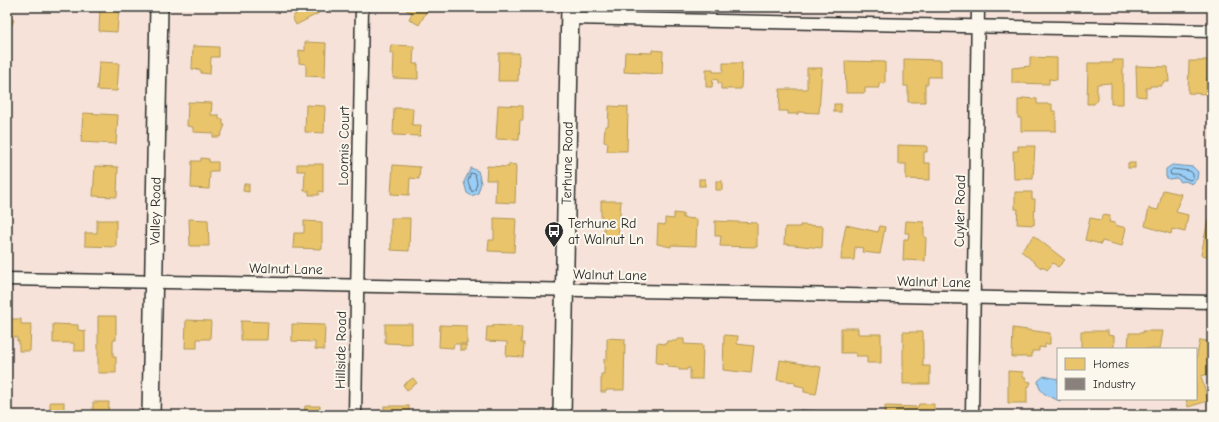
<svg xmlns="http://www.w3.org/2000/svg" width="1219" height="422" viewBox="0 0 1219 422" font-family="'Comic Neue',sans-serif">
	<rect width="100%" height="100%" fill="#f6e2d8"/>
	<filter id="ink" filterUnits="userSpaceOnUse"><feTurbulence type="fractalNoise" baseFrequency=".025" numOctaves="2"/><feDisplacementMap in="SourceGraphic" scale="8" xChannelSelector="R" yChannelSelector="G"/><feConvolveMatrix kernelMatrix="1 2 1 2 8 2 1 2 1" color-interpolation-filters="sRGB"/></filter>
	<g filter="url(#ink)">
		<g fill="#9acef7" stroke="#6e8da5">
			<path d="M1172,165L1193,167L1198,172L1197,179L1192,184L1185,181L1181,182L1177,178L1169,179L1166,177V169Z"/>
			<path d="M471,168L478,171L481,183L478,193L472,196L467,193L464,182Z"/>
			<path d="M1044,376L1058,379V399H1061L1060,401C1051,397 1038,394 1038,381Z"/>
		</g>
		<g fill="#e9c46a" stroke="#b09657">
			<path d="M100,7H119L117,32L99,31Z"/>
			<path d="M292,7H315L319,13L296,25L292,17L296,14Z"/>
			<path d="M407,7H429L419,25L409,19L412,13L406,10Z"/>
			<path d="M7,17L14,20L8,33L7,32Z"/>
			<path d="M305,42L326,43L325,77L306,76V64L299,63V50L305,51Z"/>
			<path d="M391,45L414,46L413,64H418V79L393,78L394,53H390Z"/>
			<path d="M193,46L219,47V57H211L210,74L201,73V70L192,69Z"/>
			<path d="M652,50L663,51L662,74L624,72L625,52L652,53Z"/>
			<path d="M499,53H519L518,81H498Z"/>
			<path d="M1030,57L1057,58V80L1049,79V84L1012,83V68L1030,66Z"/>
			<path d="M904,59L941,60V77H928V84H925V102H908V86H904Z"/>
			<path d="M1113,60H1123V104H1111V83L1097,84V100L1094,104H1087L1088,63H1113Z"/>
			<path d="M1203,60H1212V82H1209V78H1207V94L1188,93L1189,61H1203Z"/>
			<path d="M845,61L885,62V84L879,83V88H865V93H846Z"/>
			<path d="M99,62L119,63L117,91L97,90Z"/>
			<path d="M723,63H742L741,89H721V84L718,83V80L713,79L712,87H706V69H713V72H723Z"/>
			<path d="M1136,66L1168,67L1169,82H1164L1161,86H1150V88H1146V97L1137,96Z"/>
			<path d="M807,68H822L819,113L798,112V114H788V111H779L780,89H807Z"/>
			<path d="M1022,98L1037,99V104H1052V111H1056V131H1021V118H1018V100H1022Z"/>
			<path d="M188,102L212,103L211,115H219V119H223V125H225L220,137H213V133L193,132V127L187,126Z"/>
			<rect x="834" y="104" width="7" height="8"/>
			<path d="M306,105L325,106L324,133L305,132Z"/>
			<path d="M498,105L523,106V120H520L519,140L496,139Z"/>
			<path d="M609,106L628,107L627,151H607L608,143L604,142L605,126H608Z"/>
			<path d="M394,108H413L412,125H421L420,136L393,135Z"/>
			<path d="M83,113L118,115L116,144L81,142Z"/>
			<path d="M898,145L927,146V152H924V163H930V180L906,179V164H898Z"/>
			<path d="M1018,146H1035L1033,179H1014L1013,151H1018Z"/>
			<path d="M201,158L209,159V162H218V171H210L209,189L191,188L192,161H201Z"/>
			<rect x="1128" y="163" width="7" height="5"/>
			<path d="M297,164H323V192L319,191V195H309V191H304L305,171H297Z"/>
			<path d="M509,164L516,165L515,203L495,202L496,180H486L487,166L509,167Z"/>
			<path d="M393,165L420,167L419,179L410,178L409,195L391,194Z"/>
			<path d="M95,166L118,167L117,197L93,196Z"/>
			<rect x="699" y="179" width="6" height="7"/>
			<rect x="716" y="181" width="6" height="9"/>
			<path d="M244,184H249V192L243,191Z"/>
			<path d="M1163,190L1181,194L1176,212L1188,215L1185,232L1172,229L1171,234L1145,226L1149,208L1158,210Z"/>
			<path d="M1015,192H1032V199H1035L1034,225L1017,224L1018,209H1015Z"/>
			<path d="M601,201H621L618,239H604V226H601Z"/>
			<path d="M674,213L683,214V218L697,219L696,246L671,245V247L657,244L658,224L665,225V218L674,219Z"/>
			<path d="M1102,215L1110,216L1109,222L1115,223V225L1126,228L1122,246L1102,241L1101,244L1085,240L1090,218L1101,220Z"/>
			<path d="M1209,215L1212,216V257L1201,255Z"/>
			<path d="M391,218H410L409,251L391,250Z"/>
			<path d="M494,218L516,219L514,252L488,251L489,240H494Z"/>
			<path d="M189,219L208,220L209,246H190Z"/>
			<path d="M97,220H116V247L85,246V233H97Z"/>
			<path d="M304,221L322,222V249L293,248L294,233H304Z"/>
			<path d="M715,221L757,223V247L720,246L721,236H715Z"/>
			<path d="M906,221L924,222V237H926L925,261L903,260L904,239H908L909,233H905Z"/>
			<path d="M800,225L823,226L822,248L784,244L785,227H800Z"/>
			<path d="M846,225L878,232L880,226L885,227L880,254L862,252L863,248L855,247L854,260H841L842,246Z"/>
			<path d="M1034,236L1065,260L1058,267L1053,263L1047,270L1042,266L1041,268L1021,251Z"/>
			<path d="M98,316H116V340H113V357H116V373H98Z"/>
			<path d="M9,319H21V324H31L30,351H19V341H17V337H8Z"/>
			<path d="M186,320L211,321L210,339H197V348H185Z"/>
			<path d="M241,321L268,322L267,340H241Z"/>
			<path d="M53,324L78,325V330L85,331V351H74V343H53Z"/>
			<path d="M292,324L325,325L324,350L315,349V342L292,341Z"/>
			<path d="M385,324H412V344L385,343Z"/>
			<path d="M440,325L467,326V344H454L453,348L439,347Z"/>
			<path d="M493,325L522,327L521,343H524L523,357L506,356L507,342L486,341L487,327H493Z"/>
			<path d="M841,328H858V334H881V363H867V356H856V353H841Z"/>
			<path d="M1013,328L1050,333V344H1045V348L1039,347V351H1032V357H1012Z"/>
			<path d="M1081,331H1108V335L1114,336V349H1081Z"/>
			<path d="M1143,331H1163L1160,349H1128L1129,333H1143Z"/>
			<path d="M903,332H923V366H930V384H903Z"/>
			<path d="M724,335L738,336L737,344L754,346L751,373L723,370Z"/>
			<path d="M607,338L625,339L624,390H606V392H601V374H604V359H607Z"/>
			<path d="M677,339H684V344L703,345L702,379H690V368H687V370H679V368L668,367V364L656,363L657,343L666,344L667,341H677Z"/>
			<path d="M1200,340L1212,342V373L1201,376L1208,401L1188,407L1186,399H1196V360Z"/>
			<rect x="460" y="345" width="6" height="5"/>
			<path d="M780,360L821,367L816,394L804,392V387L795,385V382L777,380Z"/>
			<path d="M1008,371L1023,372V377H1026V381L1031,382L1029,387H1027V403H1008Z"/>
			<path d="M413,378L417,383L407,390L403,385Z"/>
			<rect x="50" y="402" width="14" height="13"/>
			<path d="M93,402H109L108,415H93Z"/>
			<path d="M919,404H934V415H885V406L918,407Z"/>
			<path d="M305,406H320V415H304Z"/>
			<rect x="384" y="406" width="25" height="9"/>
			<rect x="436" y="410" width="8" height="5"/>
			<path d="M600,412L620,413V415H600Z"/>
		</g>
		<path fill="#8a817c" stroke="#6e6764" d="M800,410L817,411V415H800Z"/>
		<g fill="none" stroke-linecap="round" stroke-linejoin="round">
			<g stroke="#576c7d" stroke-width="1">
				<path d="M1173,169L1190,171L1193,174V178L1190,180L1178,175H1171L1170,172Z"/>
				<path d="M471,173L475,174L477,183L475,190L472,192L468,182Z"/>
			</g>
			<defs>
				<g id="street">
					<path d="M570,18L1212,31"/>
					<path d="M7,279L1212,302"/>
					<path d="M355,415L362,7"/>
					<path d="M972,415L978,7"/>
				</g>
				<g id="secondary">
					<path id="s1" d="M151,415L159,7"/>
					<path id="s2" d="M562,415L570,7"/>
				</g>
			</defs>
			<use href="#street" stroke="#2b2b2b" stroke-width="15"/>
			<use href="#secondary" stroke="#2b2b2b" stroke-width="20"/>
			<use href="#street" stroke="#fbf7ec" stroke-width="12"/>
			<use href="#secondary" stroke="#fbf7ec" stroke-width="17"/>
		</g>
	</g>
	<defs>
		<symbol id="bus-pin" viewBox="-11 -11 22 30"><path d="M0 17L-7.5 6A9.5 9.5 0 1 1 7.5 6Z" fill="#2b2b2b" stroke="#fbf7ec"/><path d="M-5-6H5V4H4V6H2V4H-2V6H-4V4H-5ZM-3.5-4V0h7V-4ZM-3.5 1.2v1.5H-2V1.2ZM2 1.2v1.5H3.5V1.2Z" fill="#fff"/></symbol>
	</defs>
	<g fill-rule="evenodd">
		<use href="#bus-pin" x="543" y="220" width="22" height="30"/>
	</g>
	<g text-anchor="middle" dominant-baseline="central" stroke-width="4" stroke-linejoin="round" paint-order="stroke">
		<g font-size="14" fill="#2b2b2b" stroke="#fbf7ec">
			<text transform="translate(344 146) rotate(-89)">Loomis Court</text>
			<text stroke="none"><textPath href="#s2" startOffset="252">Terhune Road</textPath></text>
			<text stroke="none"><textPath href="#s1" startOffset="204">Valley Road</textPath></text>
			<text transform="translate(960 211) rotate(-89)">Cuyler Road</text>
			<text transform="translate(286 269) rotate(1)">Walnut Lane</text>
			<text transform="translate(610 275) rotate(1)">Walnut Lane</text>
			<text transform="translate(934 282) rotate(1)">Walnut Lane</text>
			<text transform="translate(341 350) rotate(-89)">Hillside Road</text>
		</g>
		<g font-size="14" fill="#2b2b2b" stroke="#fbf7ec" text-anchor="start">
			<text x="568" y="223">Terhune Rd<tspan x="568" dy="16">at Walnut Ln</tspan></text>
		</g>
	</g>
	<rect width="1219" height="422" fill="none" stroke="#fbf7ec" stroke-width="24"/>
	<rect x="12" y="12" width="1195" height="398" fill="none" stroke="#2b2b2b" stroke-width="1.5" filter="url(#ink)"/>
	<rect x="1057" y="348" width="140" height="52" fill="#fbf7ec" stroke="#a8a59f"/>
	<rect x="1065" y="358" width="20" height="12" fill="#e9c46a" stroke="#a8a59f"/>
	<text x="1093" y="368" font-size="12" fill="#2b2b2b">Homes</text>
	<rect x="1065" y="378" width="20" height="12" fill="#8a817c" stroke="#a8a59f"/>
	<text x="1093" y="388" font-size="12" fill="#2b2b2b">Industry</text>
</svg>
